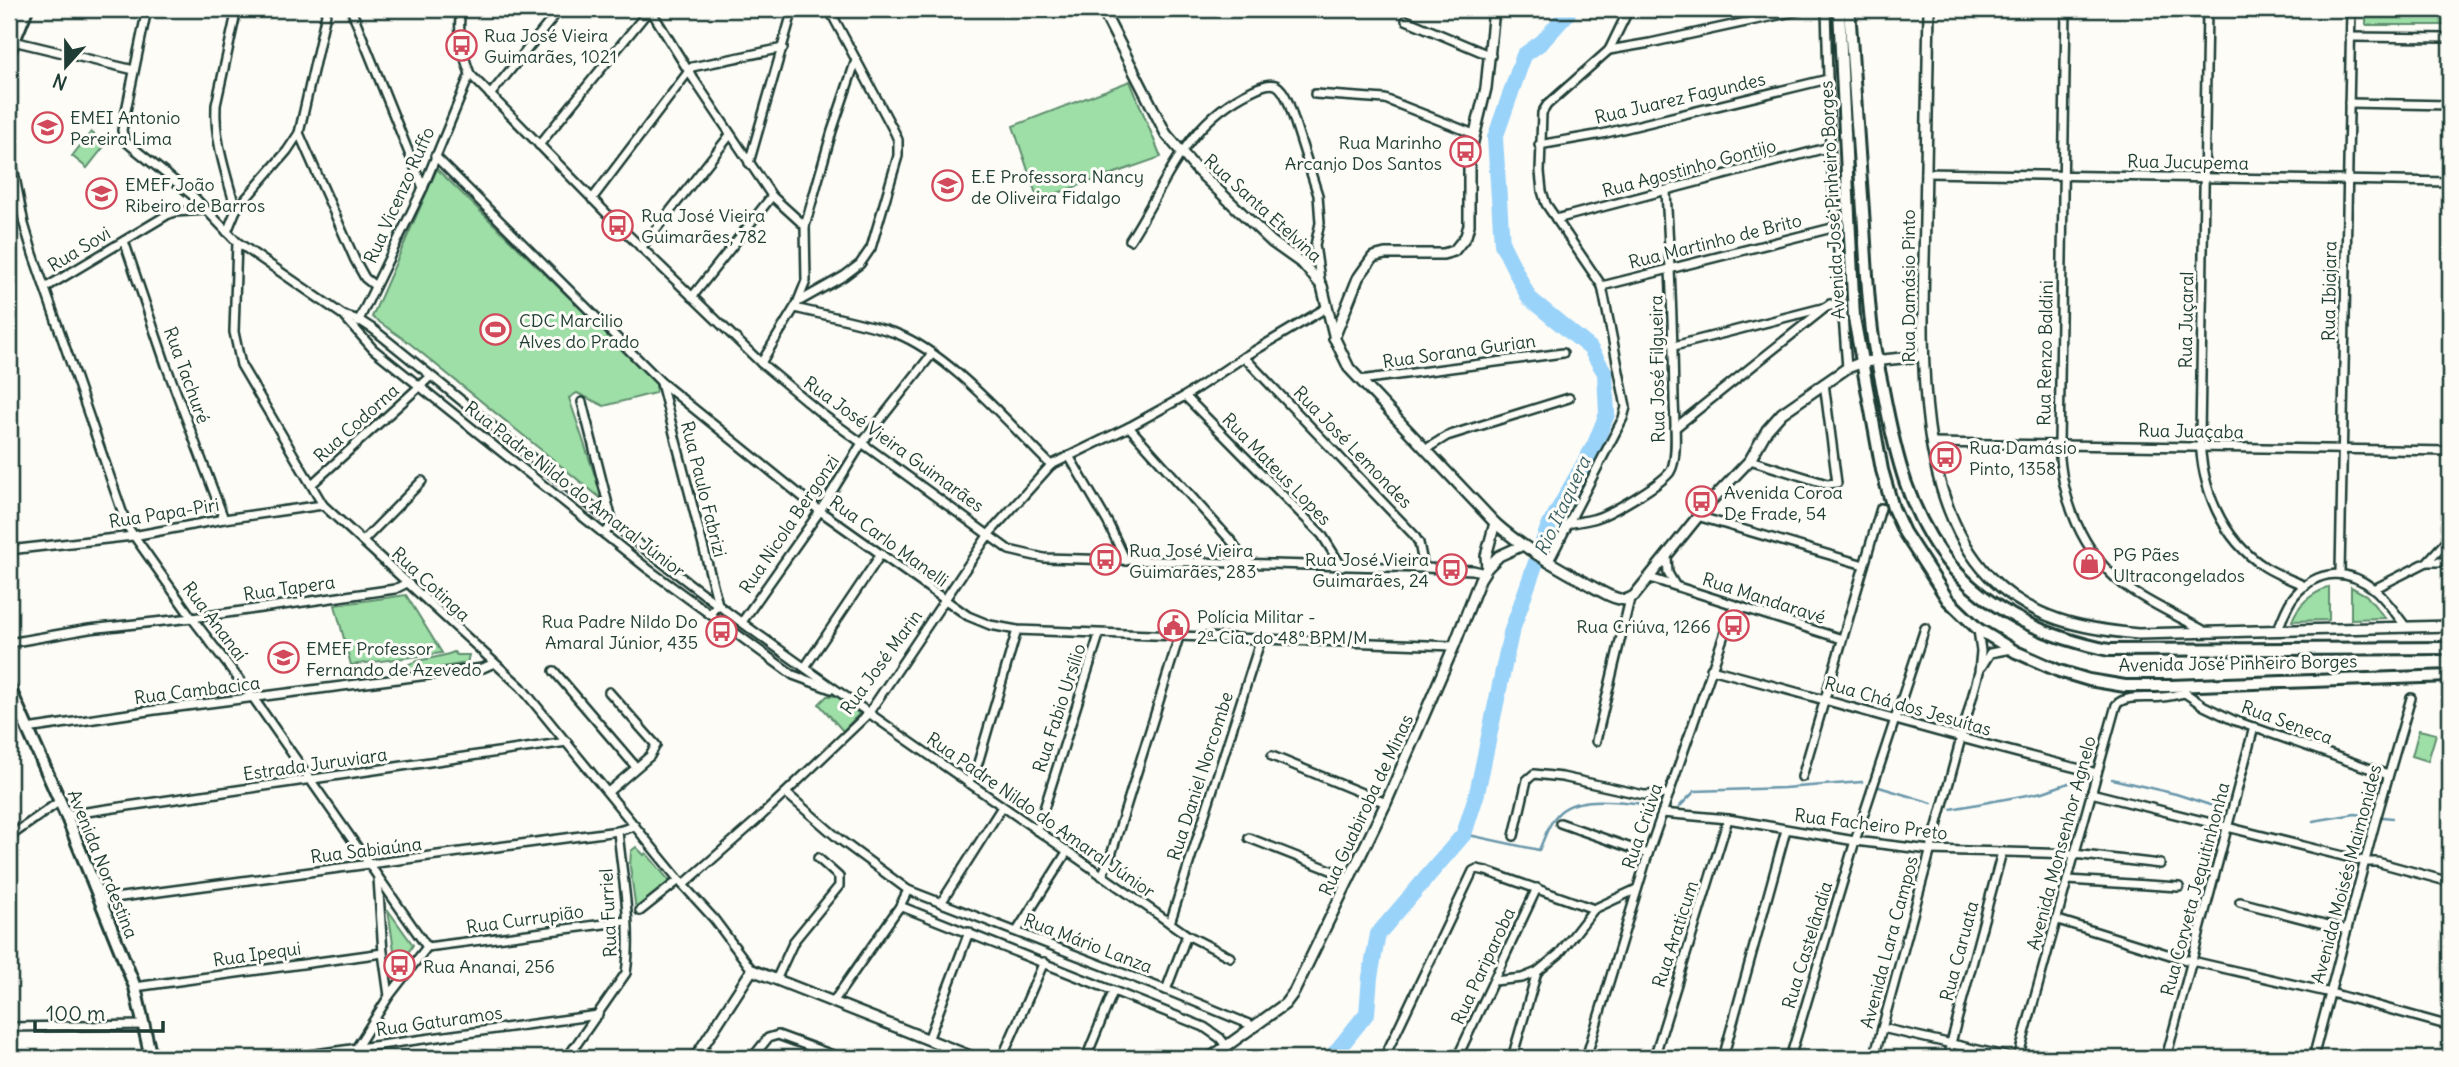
<svg xmlns="http://www.w3.org/2000/svg" width="2459" height="1067" viewBox="0 0 2459 1067" font-family="Delius,sans-serif">
	<rect width="100%" height="100%" fill="#fdfcf7"/>
	<filter id="ink" filterUnits="userSpaceOnUse"><feTurbulence type="fractalNoise" baseFrequency=".0143" numOctaves="2"/><feDisplacementMap in="SourceGraphic" scale="14" xChannelSelector="R" yChannelSelector="G"/><feConvolveMatrix kernelMatrix="1 2 1 2 8 2 1 2 1" color-interpolation-filters="sRGB"/></filter>
	<g filter="url(#ink)">
		<g fill="#9edea7" stroke="#5e8e6e" stroke-width="2">
			<rect x="2366" y="9" width="84" height="16"/>
			<path d="M1130,81L1161,157L1038,200L1013,126Z"/>
			<path d="M91,132L106,144L87,168L72,156Z"/>
			<path d="M437,169L657,383L655,393L604,406L577,393L569,398L603,500L408,342L372,317Z"/>
			<path d="M2329,587V620L2292,621C2298,604 2313,593 2329,587Z"/>
			<path d="M2351,587L2366,595L2385,618L2351,619Z"/>
			<path d="M406,595L442,653L351,665L335,605Z"/>
			<path d="M454,652L457,655H469L467,663L401,674L398,672C411,657 437,660 454,652Z"/>
			<path d="M827,696H838L859,714L843,731L819,704Z"/>
			<path d="M2419,730L2436,734L2428,761L2412,756Z"/>
			<path d="M636,847L644,855L646,853L673,885L636,911L630,866L631,851Z"/>
			<path d="M388,910L413,945L397,970Z"/>
		</g>
		<g fill="none" stroke-linecap="round" stroke-linejoin="round">
			<g stroke="#6997aa" stroke-width="2.5">
				<path d="M2112,779L2176,794L2213,806"/>
				<path d="M1879,787L1932,803"/>
				<path d="M1679,807L1695,791L1784,788L1862,782"/>
				<path d="M1951,809L2043,792L2083,778"/>
				<path d="M2313,821L2355,814L2392,818"/>
				<path d="M1464,834L1539,850C1545,837 1549,821 1561,811C1582,793 1631,804 1658,805"/>
			</g>
			<path stroke="#9ad3f9" stroke-width="16" d="M1331,1058L1367,1013L1370,977L1378,934L1464,834L1477,793L1511,633L1548,528L1595,444L1607,414L1605,373L1590,348L1529,298L1502,244L1495,138L1524,55L1542,42L1568,13V9"/>
			<defs>
				<g id="minor">
					<path d="M147,9L122,130L124,140L131,146L192,195L237,242L343,315L359,320L373,329C496,427 614,529 741,622C888,729 1039,830 1187,935L1230,957"/>
					<path d="M351,9L423,188"/>
					<path d="M461,9C457,32 462,52 470,74L618,225L761,363L822,414L1009,550L1044,558L1424,568L1473,570L1484,573"/>
					<path d="M650,9L689,72L772,196L805,226"/>
					<path d="M1826,9L1830,147L1847,368"/>
					<path d="M2066,9L2059,444C2061,498 2081,552 2125,586C2150,604 2178,616 2205,631"/>
					<path d="M2207,9L2200,436C2201,487 2221,539 2265,567C2278,575 2292,580 2305,586"/>
					<path d="M1406,20L1491,56"/>
					<path d="M2350,37L2450,38"/>
					<path d="M13,41L134,70"/>
					<path d="M1609,50L1650,43L1806,9"/>
					<path d="M1315,94L1385,99L1474,134"/>
					<path d="M490,95L560,9"/>
					<path d="M2349,103L2450,105"/>
					<path d="M299,133L355,260L365,278L375,286"/>
					<path d="M539,145L650,9"/>
					<path d="M1539,145L1602,134L1828,79"/>
					<path d="M9,146L24,224L33,254L127,526L192,618L254,699L427,947"/>
					<path d="M435,156L661,382L820,511L968,616L990,625L1017,630L1454,646"/>
					<path d="M749,163L793,9"/>
					<path d="M1925,173L2450,182"/>
					<path d="M592,199L692,67L783,48"/>
					<path d="M236,210C227,176 214,141 216,105L237,9"/>
					<path d="M1556,219L1830,147"/>
					<path d="M227,232L236,210L287,151L299,133L327,9"/>
					<path d="M1130,240C1168,181 1185,122 1253,90C1274,80 1280,82 1289,104L1318,195L1320,223L1315,245L1321,286"/>
					<path d="M124,241L166,365L224,519"/>
					<path d="M237,242L234,332L241,365L323,505L521,687L683,885L714,919L752,970"/>
					<path d="M641,248L730,135"/>
					<path d="M1602,286L1836,227"/>
					<path d="M45,288L167,215L175,212L206,210"/>
					<path d="M692,297L772,196"/>
					<path d="M798,301L806,281L805,226L832,131L856,60"/>
					<path d="M795,308C827,316 863,322 895,333C949,353 1009,424 1051,465"/>
					<path d="M343,315L373,349L648,569L793,675L831,689"/>
					<path d="M358,322L423,188L470,74"/>
					<path d="M1674,346L1842,303"/>
					<path d="M1244,357L1414,535L1419,543L1424,568"/>
					<path d="M761,363L798,302L844,276L860,264L871,248L898,156V140L895,133L829,9"/>
					<path d="M1360,380L1563,353"/>
					<path d="M661,383L718,604L710,614"/>
					<path d="M1185,396L1322,535L1342,567"/>
					<path d="M582,402L613,524L604,534"/>
					<path d="M1129,427L1233,543L1246,565"/>
					<path d="M1675,428L1830,304"/>
					<path d="M1932,443L2450,451"/>
					<path d="M1426,449L1447,436L1569,398"/>
					<path d="M1069,456L1108,523L1126,561"/>
					<path d="M1750,460L1827,484L1837,483L1824,383"/>
					<path d="M312,484L430,377"/>
					<path d="M1697,516L1864,565"/>
					<path d="M1567,524C1576,522 1585,521 1593,519C1609,515 1660,485 1670,472C1679,459 1674,415 1674,398C1673,329 1670,260 1666,191"/>
					<path d="M363,541L422,481"/>
					<path d="M9,550L133,536L224,519L323,505"/>
					<path d="M1667,557L1668,573L1675,585"/>
					<path d="M2428,562H2450"/>
					<path d="M1548,563L1623,418L1626,407L1602,286L1546,204L1542,191L1540,172L1542,113L1547,105L1609,50L1629,9"/>
					<path d="M2340,573L2351,9"/>
					<path d="M1650,578L1842,639"/>
					<path d="M2374,589L2427,562L2450,537"/>
					<path d="M742,622L820,511L862,443L932,354"/>
					<path d="M2278,629C2283,618 2287,604 2295,595C2318,569 2347,568 2374,589C2386,599 2396,614 2406,627"/>
					<path d="M9,643L89,629L192,618L395,589L407,583"/>
					<path d="M1982,666L1990,653L2011,649"/>
					<path d="M805,667L881,554"/>
					<path d="M1711,669C1840,703 1967,742 2097,773"/>
					<path d="M554,671L636,767"/>
					<path d="M2185,689V693L2204,706L2233,720L2388,775"/>
					<path d="M27,729L155,710L483,668L494,663"/>
					<path d="M1596,741L1630,599"/>
					<path d="M1272,756L1386,803"/>
					<path d="M1802,777L1881,508"/>
					<path d="M968,783L978,763L1017,630"/>
					<path d="M608,792L650,756L656,745L609,692"/>
					<path d="M786,793L839,839L908,890L1166,990L1256,1027"/>
					<path d="M2091,793L2367,862H2377L2450,882"/>
					<path d="M1662,813L1728,819L1855,841L1930,850L2074,854L2160,864"/>
					<path d="M66,815L567,742"/>
					<path d="M1560,823L1648,854"/>
					<path d="M1037,831L1099,635"/>
					<path d="M1514,836L1527,780L1534,774L1562,777L1644,795L1669,794"/>
					<path d="M9,837L60,801"/>
					<path d="M1249,838L1351,878"/>
					<path d="M1102,876L1112,852L1179,637"/>
					<path d="M378,878L383,953L389,996"/>
					<path d="M2068,880L2179,887"/>
					<path d="M683,885L757,820L868,714L989,534L1051,465L1129,427L1185,396L1244,357L1326,308"/>
					<path d="M99,900L618,831L635,826"/>
					<path d="M2240,902L2347,930"/>
					<path d="M941,903L1002,807"/>
					<path d="M900,906L1204,1027L1220,1038L1227,1047"/>
					<path d="M640,911L679,880"/>
					<path d="M2058,920L2183,959L2331,993L2450,1026"/>
					<path d="M1170,923L1261,639"/>
					<path d="M1017,931L1067,852"/>
					<path d="M427,947L627,921"/>
					<path d="M776,980L794,941L839,886V877L818,858"/>
					<path d="M1494,981L1522,978L1537,972L1559,954L1594,909L1637,889"/>
					<path d="M135,987L383,953"/>
					<path d="M1166,990L1187,935"/>
					<path d="M833,1002L900,906L908,890"/>
					<path d="M9,1027L145,1025"/>
					<path d="M1882,1028L2013,1058"/>
					<path d="M928,1040L969,932"/>
					<path d="M699,1052L709,1058"/>
					<path d="M286,1058L598,1015"/>
					<path d="M350,1058L389,996L427,947"/>
					<path d="M567,1058L626,973C633,927 622,877 618,831"/>
					<path d="M752,1058L768,1038L778,1035L841,1058"/>
					<path d="M1002,1058L1044,962"/>
					<path d="M1086,1058L1113,992"/>
					<path d="M1384,1058L1473,871L1477,869L1486,871L1594,909"/>
					<path d="M1457,1058L1537,888"/>
					<path d="M1512,1058L1537,972"/>
					<path d="M1586,1058L1648,854L1734,606"/>
					<path d="M1654,1058L1728,819"/>
					<path d="M1723,1058L1786,830"/>
					<path d="M1790,1058L1855,841L1925,628"/>
					<path d="M1874,1058L1979,672L1981,651L1978,630"/>
					<path d="M1947,1058L2002,852"/>
					<path d="M2018,1058L2116,705C2126,694 2148,699 2162,697C2170,697 2178,694 2185,693"/>
					<path d="M2166,1058L2254,727"/>
					<path d="M2313,1058L2376,819L2411,698"/>
				</g>
				<g id="tertiary">
					<path d="M1102,9L1166,134L1196,169L1272,242L1303,264L1322,286L1335,339L1349,368L1495,523C1523,548 1554,565 1586,583C1599,590 1612,599 1626,600L1634,596L1708,504L1750,460L1767,430L1782,413L1847,368L1863,362L1922,356"/>
					<path d="M1929,9C1928,79 1926,150 1925,220C1923,327 1910,493 1989,576C2030,619 2082,629 2138,634L2450,626"/>
					<path d="M1334,338L1358,278L1373,257L1385,254H1443L1454,251L1466,236L1469,225V158L1486,88L1494,9"/>
					<path d="M1487,568L1486,556L1495,523"/>
					<path d="M695,1058L752,970L975,1058"/>
					<path d="M1210,1058L1285,1004L1294,992L1386,803L1454,646L1480,579L1487,568L1499,556L1521,546"/>
				</g>
				<g id="secondary">
					<path d="M9,18L12,9"/>
					<path d="M9,53L27,9"/>
					<path d="M9,687L66,815L135,987L151,1058"/>
				</g>
				<g id="primary">
					<path d="M1839,9L1854,318L1882,470L1893,508L1904,532L1948,600L1978,629L2016,652L2059,671L2089,680L2125,686H2171L2450,676"/>
					<path d="M1849,9C1854,76 1858,143 1863,211C1866,253 1867,296 1873,338C1875,355 1880,373 1883,390C1895,453 1909,517 1952,567C1992,613 2050,638 2109,650L2450,648"/>
				</g>
			</defs>
			<use href="#minor" stroke="#1f3d34" stroke-width="12"/>
			<use href="#tertiary" stroke="#1f3d34" stroke-width="14"/>
			<use href="#secondary" stroke="#1f3d34" stroke-width="16"/>
			<use href="#primary" stroke="#1f3d34" stroke-width="16"/>
			<use href="#minor" stroke="#fdfcf7" stroke-width="7"/>
			<use href="#tertiary" stroke="#fdfcf7" stroke-width="9"/>
			<use href="#secondary" stroke="#fdfcf7" stroke-width="10"/>
			<use href="#primary" stroke="#fdfcf7" stroke-width="10"/>
		</g>
	</g>
	<defs>
		<symbol id="bus-ring" viewBox="-11 -11 22 22"><circle r="9.5" fill="#fdfcf7" stroke="#d1495b" stroke-width="1.5"/><path d="M-5-6H5V4H4V6H2V4H-2V6H-4V4H-5ZM-3.5-4V0h7V-4ZM-3.5 1.2v1.5H-2V1.2ZM2 1.2v1.5H3.5V1.2Z" fill="#d1495b"/></symbol>
		<symbol id="school-ring" viewBox="-11 -11 22 22"><circle r="9.5" fill="#fdfcf7" stroke="#d1495b" stroke-width="1.5"/><path d="M0-5L7-2L0 1L-7-2ZM-4 1L0 2.5L4 1V4Q0 6-4 4Z" fill="#d1495b"/></symbol>
		<symbol id="stadium-ring" viewBox="-11 -11 22 22"><circle r="9.5" fill="#fdfcf7" stroke="#d1495b" stroke-width="1.5"/><path d="M0-5a6.5 5 0 1 0 0 10a6.5 5 0 1 0 0-10ZM-3.5-1.8h7v3.6h-7Z" fill="#d1495b"/></symbol>
		<symbol id="shop-ring" viewBox="-11 -11 22 22"><circle r="9.5" fill="#fdfcf7" stroke="#d1495b" stroke-width="1.5"/><path d="M-5-2.5h2.3a2.7 3.5 0 0 1 5.4 0H5L5.5 6h-11ZM-1.5-2.5h3a1.5 2.3 0 0 0-3 0Z" fill="#d1495b"/></symbol>
		<symbol id="civic-ring" viewBox="-11 -11 22 22"><circle r="9.5" fill="#fdfcf7" stroke="#d1495b" stroke-width="1.5"/><path d="M-.6-6.5H3V-4.5H.6V-3L4-1V1h2V6H-6V1h2V-1L-.6-3ZM-1.2 2.5V6h2.4V2.5Z" fill="#d1495b"/></symbol>
	</defs>
	<g fill-rule="evenodd">
		<use href="#bus-ring" x="444" y="28" width="35" height="35"/>
		<use href="#school-ring" x="30" y="110" width="35" height="35"/>
		<use href="#bus-ring" x="1448" y="134" width="35" height="35"/>
		<use href="#school-ring" x="930" y="168" width="35" height="35"/>
		<use href="#school-ring" x="84" y="176" width="35" height="35"/>
		<use href="#bus-ring" x="600" y="208" width="35" height="35"/>
		<use href="#stadium-ring" x="478" y="312" width="35" height="35"/>
		<use href="#bus-ring" x="1928" y="440" width="35" height="35"/>
		<use href="#bus-ring" x="1684" y="484" width="35" height="35"/>
		<use href="#bus-ring" x="1088" y="542" width="35" height="35"/>
		<use href="#shop-ring" x="2072" y="546" width="35" height="35"/>
		<use href="#bus-ring" x="1434" y="552" width="35" height="35"/>
		<use href="#civic-ring" x="1156" y="608" width="35" height="35"/>
		<use href="#bus-ring" x="1716" y="608" width="35" height="35"/>
		<use href="#bus-ring" x="704" y="614" width="35" height="35"/>
		<use href="#school-ring" x="266" y="640" width="35" height="35"/>
		<use href="#bus-ring" x="382" y="948" width="35" height="35"/>
	</g>
	<g text-anchor="middle" dominant-baseline="central" stroke-width="6" stroke-linejoin="round" paint-order="stroke">
		<g font-size="18" fill="#1f3d34" stroke="#fdfcf7" text-anchor="start">
			<text x="484" y="35">Rua José Vieira<tspan x="484" dy="21">Guimarães, 1021</tspan></text>
			<text x="70" y="117">EMEI Antonio<tspan x="70" dy="21">Pereira Lima</tspan></text>
			<text x="1442" y="142" text-anchor="end">Rua Marinho<tspan x="1442" dy="21">Arcanjo Dos Santos</tspan></text>
			<text x="971" y="176">E.E Professora Nancy<tspan x="971" dy="21">de Oliveira Fidalgo</tspan></text>
			<text x="125" y="184">EMEF João<tspan x="125" dy="21">Ribeiro de Barros</tspan></text>
			<text x="641" y="215">Rua José Vieira<tspan x="641" dy="21">Guimarães, 782</tspan></text>
			<text x="519" y="320">CDC Marcilio<tspan x="519" dy="21">Alves do Prado</tspan></text>
			<text x="1969" y="447">Rua Damásio<tspan x="1969" dy="21">Pinto, 1358</tspan></text>
			<text x="1724" y="492">Avenida Coroa<tspan x="1724" dy="21">De Frade, 54</tspan></text>
			<text x="1129" y="550">Rua José Vieira<tspan x="1129" dy="21">Guimarães, 283</tspan></text>
			<text x="2113" y="554">PG Pães<tspan x="2113" dy="21">Ultracongelados</tspan></text>
			<text x="1429" y="559" text-anchor="end">Rua José Vieira<tspan x="1429" dy="21">Guimarães, 24</tspan></text>
			<text x="1197" y="616">Polícia Militar -<tspan x="1197" dy="21">2ª Cia. do 48º BPM/M</tspan></text>
			<text x="698" y="621" text-anchor="end">Rua Padre Nildo Do<tspan x="698" dy="21">Amaral Júnior, 435</tspan></text>
			<text x="1711" y="626" text-anchor="end">Rua Criúva, 1266</text>
			<text x="306" y="648">EMEF Professor<tspan x="306" dy="21">Fernando de Azevedo</tspan></text>
			<text x="423" y="966">Rua Ananai, 256</text>
		</g>
		<g font-size="18" fill="#1f3d34" stroke="#fdfcf7">
			<text transform="translate(1680 98) rotate(-13)">Rua Juarez Fagundes</text>
			<text transform="translate(2188 162) rotate(1)">Rua Jucupema</text>
			<text transform="translate(1689 168) rotate(-15)">Rua Agostinho Gontijo</text>
			<text transform="translate(399 195) rotate(-66)">Rua Vicenzo Ruffo</text>
			<text transform="translate(1832 200) rotate(-93)">Avenida José Pinheiro Borges</text>
			<text transform="translate(1263 208) rotate(42)">Rua Santa Etelvina</text>
			<text transform="translate(1715 241) rotate(-14)">Rua Martinho de Brito</text>
			<text transform="translate(79 249) rotate(-31)">Rua Sovi</text>
			<text transform="translate(1908 286) rotate(-90)">Rua Damásio Pinto</text>
			<text transform="translate(2329 291) rotate(-89)">Rua Ibiajara</text>
			<text transform="translate(2186 320) rotate(-89)">Rua Juçaral</text>
			<text transform="translate(1459 351) rotate(-8)">Rua Sorana Gurian</text>
			<text transform="translate(2045 353) rotate(-89)">Rua Renzo Baldini</text>
			<text transform="translate(1657 369) rotate(-91)">Rua José Filgueira</text>
			<text transform="translate(187 375) rotate(70)">Rua Tachuré</text>
			<text transform="translate(356 423) rotate(-42)">Rua Codorna</text>
			<text transform="translate(2191 431) rotate(1)">Rua Juaçaba</text>
			<text transform="translate(894 444) rotate(36)">Rua José Vieira Guimarães</text>
			<text transform="translate(1353 447) rotate(46)">Rua José Lemondes</text>
			<text transform="translate(1277 469) rotate(46)">Rua Mateus Lopes</text>
			<text transform="translate(575 489) rotate(38)">Rua Padre Nildo do Amaral Júnior</text>
			<text transform="translate(704 489) rotate(76)">Rua Paulo Fabrizi</text>
			<text transform="translate(164 513) rotate(-9)">Rua Papa-Piri</text>
			<text transform="translate(789 524) rotate(-56)">Rua Nicola Bergonzi</text>
			<text transform="translate(889 541) rotate(36)">Rua Carlo Manelli</text>
			<text transform="translate(431 584) rotate(43)">Rua Cotinga</text>
			<text transform="translate(289 588) rotate(-8)">Rua Tapera</text>
			<text transform="translate(1764 598) rotate(18)">Rua Mandaravé</text>
			<text transform="translate(215 621) rotate(53)">Rua Ananaí</text>
			<text transform="translate(881 662) rotate(-54)">Rua José Marin</text>
			<text transform="translate(2238 663) rotate(-1)">Avenida José Pinheiro Borges</text>
			<text transform="translate(197 690) rotate(-7)">Rua Cambacica</text>
			<text transform="translate(1908 706) rotate(16)">Rua Chá dos Jesuítas</text>
			<text transform="translate(1059 708) rotate(-72)">Rua Fabio Ursílio</text>
			<text transform="translate(2287 722) rotate(20)">Rua Seneca</text>
			<text transform="translate(315 764) rotate(-8)">Estrada Juruviara</text>
			<text transform="translate(1200 776) rotate(-72)">Rua Daniel Norcombe</text>
			<text transform="translate(1366 805) rotate(-65)">Rua Guabiroba de Minas</text>
			<text transform="translate(1041 815) rotate(35)">Rua Padre Nildo do Amaral Júnior</text>
			<text transform="translate(1871 824) rotate(7)">Rua Facheiro Preto</text>
			<text transform="translate(1642 826) rotate(-71)">Rua Criúva</text>
			<text transform="translate(2061 843) rotate(-75)">Avenida Monsenhor Agnelo</text>
			<text transform="translate(366 850) rotate(-7)">Rua Sabiaúna</text>
			<text transform="translate(103 864) rotate(68)">Avenida Nordestina</text>
			<text transform="translate(2346 874) rotate(-75)">Avenida Moisés Maimonides</text>
			<text transform="translate(2195 889) rotate(-75)">Rua Corveta Jequitinhonha</text>
			<text transform="translate(608 913) rotate(-93)">Rua Furriel</text>
			<text transform="translate(525 919) rotate(-8)">Rua Currupião</text>
			<text transform="translate(1675 934) rotate(-72)">Rua Araticum</text>
			<text transform="translate(1889 942) rotate(-75)">Avenida Lara Campos</text>
			<text transform="translate(1088 943) rotate(21)">Rua Mário Lanza</text>
			<text transform="translate(1807 945) rotate(-73)">Rua Castelândia</text>
			<text transform="translate(1959 951) rotate(-75)">Rua Caruata</text>
			<text transform="translate(257 954) rotate(-8)">Rua Ipequi</text>
			<text transform="translate(1483 966) rotate(-65)">Rua Pariparoba</text>
			<text transform="translate(439 1021) rotate(-8)">Rua Gaturamos</text>
		</g>
		<g font-size="19" font-style="italic" fill="#3e6265" stroke="#fdfcf7">
			<text transform="translate(1562 506) rotate(-65)">Rio Itaquera</text>
		</g>
	</g>
	<rect width="2459" height="1067" fill="none" stroke="#fdfcf7" stroke-width="35"/>
	<rect x="18" y="18" width="2424" height="1032" fill="none" stroke="#1f3d34" stroke-width="2.5" filter="url(#ink)"/>
	<g transform="translate(66 66) rotate(201)" stroke="#fdfcf7" stroke-width="5" paint-order="stroke">
	<path d="M0-5L12 26L0 18L-12 26Z" fill="#1f3d34"/>
	<text y="-10" font-size="19" font-weight="bold" text-anchor="middle" fill="#1f3d34">N</text>
	</g>
	<path d="M35 1021v10h128v-10" fill="none" stroke="#1f3d34" stroke-width="3.5"/>
	<text x="46" y="1021" font-size="21" fill="#1f3d34" stroke="#fdfcf7" stroke-width="5" paint-order="stroke">100 m</text>
</svg>
